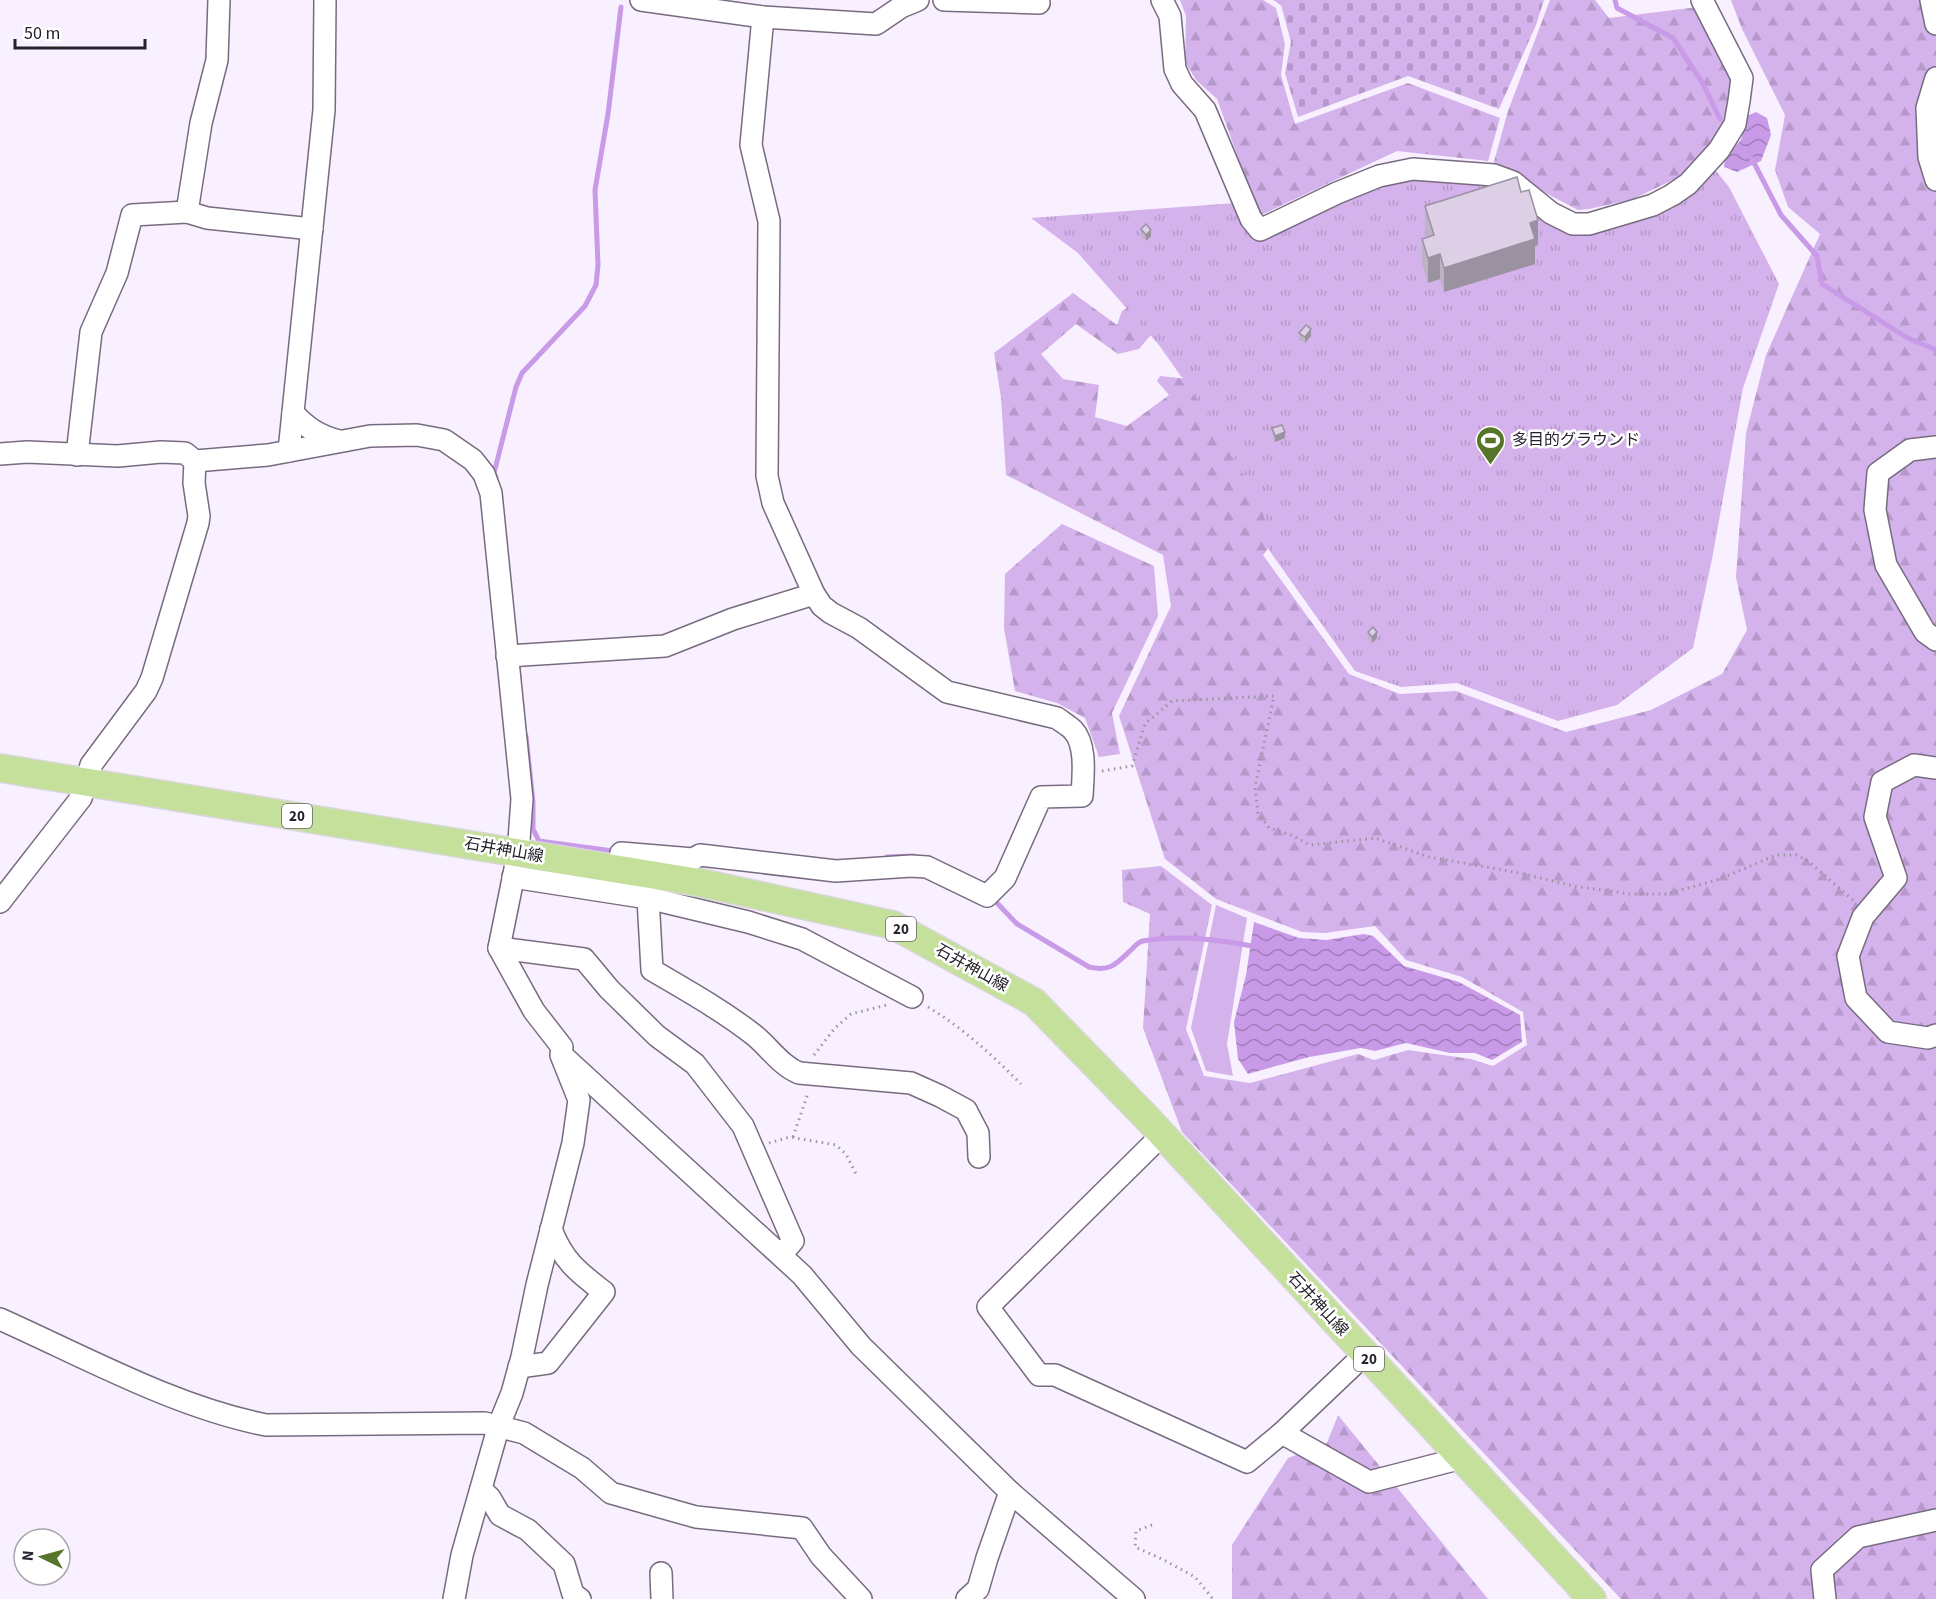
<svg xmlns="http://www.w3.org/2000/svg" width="1936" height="1599" viewBox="0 0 1936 1599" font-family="'Source Sans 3','Noto Sans JP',sans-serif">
	<defs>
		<pattern id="forest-firs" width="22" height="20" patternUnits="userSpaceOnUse" patternTransform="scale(1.5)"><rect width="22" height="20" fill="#d4b2eb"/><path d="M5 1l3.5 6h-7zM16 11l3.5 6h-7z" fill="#b699ca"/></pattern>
		<pattern id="cemetery-stones" width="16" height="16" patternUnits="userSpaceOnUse" patternTransform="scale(1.5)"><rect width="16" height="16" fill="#d4b2eb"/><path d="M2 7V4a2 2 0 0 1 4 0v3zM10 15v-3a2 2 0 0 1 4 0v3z" fill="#b699ca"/></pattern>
		<pattern id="park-tufts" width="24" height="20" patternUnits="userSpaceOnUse" patternTransform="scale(1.5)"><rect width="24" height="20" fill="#d4b2eb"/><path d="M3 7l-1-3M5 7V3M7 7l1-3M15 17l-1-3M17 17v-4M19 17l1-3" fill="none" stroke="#b699ca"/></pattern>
		<pattern id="water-waves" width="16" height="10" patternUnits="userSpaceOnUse" patternTransform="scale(1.5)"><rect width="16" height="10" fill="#c89ae7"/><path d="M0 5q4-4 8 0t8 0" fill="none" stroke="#a27dbb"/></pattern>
	</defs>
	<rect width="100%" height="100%" fill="#f9f0ff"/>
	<path fill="#d4b2eb" d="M1216,905L1247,918L1227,1044L1233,1076L1206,1071L1191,1028Z"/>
	<g fill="url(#forest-firs)">
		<path d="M1180,0H1263L1276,8L1285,44L1281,75L1295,124L1408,83L1500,118L1488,161L1397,151L1259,216L1217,99L1196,80L1185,62L1186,16Z"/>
		<path d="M1550,0H1595L1609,18L1698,7L1733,85L1728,111L1714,140L1679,177L1633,199L1589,209L1578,210L1493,165L1508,111Z"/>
		<path d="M1731,0H1936V1599H1621L1182,1132L1143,1028L1150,914L1123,902L1122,870L1161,866L1212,905L1186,1029L1204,1076L1250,1083L1358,1054L1374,1060L1408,1050L1471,1059L1493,1066L1527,1045L1523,1012L1462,977L1406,960L1375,926L1325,933L1302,932L1216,899L1165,859L1119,716L1171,606L1163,555L1006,475L1001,398L994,353L1073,293L1117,325L1122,311L1139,300L1160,324L1139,349L1118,354L1076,324L1041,354L1063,379L1099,385L1095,417L1127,426L1169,395L1157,381L1160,376L1206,381L1296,515L1263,555L1349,674L1400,694L1456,691L1566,732L1651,710L1722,674L1747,630L1736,577L1746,433L1766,355L1820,234L1788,207L1775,170L1785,115L1742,29Z"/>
		<path d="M1062,524L1154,566L1158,616L1112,713L1120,754L1099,757L1085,718L1057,703L1015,691L1004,628L1005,574Z"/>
		<path d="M1338,1415L1488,1599H1232V1545L1288,1458L1327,1443Z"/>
	</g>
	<path fill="url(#cemetery-stones)" d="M1273,0H1544L1536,25L1499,109L1408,76L1298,117L1285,73L1291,42L1281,5Z"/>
	<path fill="url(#park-tufts)" d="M1713,167L1729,187L1779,284L1743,388L1712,559L1693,648L1617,705L1558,721L1457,683L1401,687L1355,671L1269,550L1262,507L1213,422L1159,345L1078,253L1031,218L1235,203L1249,233L1313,212L1385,184L1417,176L1493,182L1555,226L1637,219L1688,197Z"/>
	<g fill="url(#water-waves)">
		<path d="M1756,112L1767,118L1771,135L1761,161L1737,172L1724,167L1725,157L1741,140L1747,116Z"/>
		<path d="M1254,922L1299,938L1326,940L1364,934L1373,936L1404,966L1459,982L1520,1015L1522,1042L1492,1060L1475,1053H1450L1406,1043L1375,1051L1361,1048L1309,1057L1248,1074L1238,1059L1234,1022L1246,975Z"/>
	</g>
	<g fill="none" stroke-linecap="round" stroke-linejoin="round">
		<g stroke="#c89ae7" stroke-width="5">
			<path d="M1615,0L1617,8L1673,38L1702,82L1720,119"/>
			<path d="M1752,159L1781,215L1817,256L1822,284L1906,337L1936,350"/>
			<path d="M496,477L494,473L516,387L522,373L585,306L596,285L598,265L595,190L608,114L621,7"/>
			<path d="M526,736L533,802V829L539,841L613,851"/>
			<path d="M887,857L914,856"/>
			<path d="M998,904L1017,924L1089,967C1111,972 1116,964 1132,949C1135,946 1138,942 1143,941C1180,934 1221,940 1257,947"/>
		</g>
		<defs>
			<g id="minor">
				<path d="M641,0L763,17L876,24L901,7L918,0"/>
				<path d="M944,0L1039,3"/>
				<path d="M1162,0L1170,16L1175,69L1182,84L1205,110L1251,219L1260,230L1337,193L1379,176L1413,169L1494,175L1513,182L1551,213L1573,224H1589L1653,205L1672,195L1688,184L1719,150L1735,124L1739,101L1742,78L1702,0"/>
				<path d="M1931,0L1936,24"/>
				<path d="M1936,78L1927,108L1929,157L1936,180"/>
				<path d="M187,212L201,123L217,60L219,0"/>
				<path d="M293,413C307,428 319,436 339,441"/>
				<path d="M1936,447L1910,450L1878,473L1875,510L1886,565L1925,632L1936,640"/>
				<path d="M289,451L324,110L325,0"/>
				<path d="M0,454L27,452L118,456L161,452L185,453L195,461L268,455L370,436L417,435L444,440L473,460L484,474L491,493L522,799L518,854L499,948L534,1011L562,1047L561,1055L579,1100L573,1143L537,1285L522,1357L512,1393L499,1425L462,1555L454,1599"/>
				<path d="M77,455L91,332L117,273L132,215L187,212L207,218L312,229"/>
				<path d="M507,656L665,646L733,619L814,594"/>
				<path d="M1936,768L1914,765L1882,782L1875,817L1896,878L1863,917L1848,956L1856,998L1888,1032L1928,1038L1936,1035"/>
				<path d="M618,869L621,853L693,859L700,855L836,871L911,866L927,867L987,896L1005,878L1041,797L1082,796C1083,776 1087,745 1073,730C1068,725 1062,722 1057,718L947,692L859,628L831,613L822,606L814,594L773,503L767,476L769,221L751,145L763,17"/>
				<path d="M513,877L648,898L748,922L802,939L912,997"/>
				<path d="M648,898L652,970C686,990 722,1010 754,1035C770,1048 780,1065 799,1073L911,1083L940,1096L966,1110L978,1133L979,1157"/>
				<path d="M0,902L81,798L91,765L146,691L152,678L198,523L199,516L194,483L195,461"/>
				<path d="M499,948L584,959L609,989L657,1036L695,1064L743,1126L793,1241L781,1255"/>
				<path d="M564,1057L802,1275L861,1346L1010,1492L1134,1599"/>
				<path d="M1162,1135L988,1307L1039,1375H1055L1247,1462L1282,1433"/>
				<path d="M0,1319C85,1357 175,1407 266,1425L485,1423L524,1433L582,1468L611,1493L696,1517L802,1528L821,1556L861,1599"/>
				<path d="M1365,1354L1282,1433L1369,1482L1462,1458"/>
				<path d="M519,1367L548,1363L604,1292C578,1272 563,1261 551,1229"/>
				<path d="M481,1489L490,1498L500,1515L528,1530L564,1564L573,1594L580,1599"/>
				<path d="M661,1573L662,1599"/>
				<path d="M967,1599L978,1589L987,1558L1010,1492"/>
				<path d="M1825,1599L1822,1570L1858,1537L1936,1520"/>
			</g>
			<path id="major" d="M0,768L702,883L893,925L1034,1002L1147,1118L1592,1599"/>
		</defs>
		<use href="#minor" stroke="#776b80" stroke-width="24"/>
		<use href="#major" stroke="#d8d7d9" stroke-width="30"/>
		<g stroke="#9c94a1" stroke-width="3" stroke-dasharray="1.5 4.5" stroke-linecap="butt">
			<path d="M1102,771L1132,766L1145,724L1172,701L1274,696L1255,787L1258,813L1269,828L1291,835L1310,845L1375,838L1429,857L1519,873L1574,886L1630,894H1667L1720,879L1776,855H1797L1808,861L1853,900"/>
			<path d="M928,1007C963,1028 992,1055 1021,1084"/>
			<path d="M814,1055L834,1029L851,1014L887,1005"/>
			<path d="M793,1137L808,1093"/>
			<path d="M769,1143L790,1137L836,1145L846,1154L857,1176"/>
			<path d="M1152,1525L1136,1531L1135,1547L1162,1559L1195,1577L1213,1599"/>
		</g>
		<use href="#minor" stroke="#fff" stroke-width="21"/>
		<use href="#major" stroke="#c4e09a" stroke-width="27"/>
	</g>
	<g fill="#bdb2c6">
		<path d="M1425,206L1538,245L1535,246V264L1444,292L1440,279L1428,283L1422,263V239L1427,237L1425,231Z"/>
		<path d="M1141,229L1151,236L1146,241L1141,235Z"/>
		<path d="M1299,333L1311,336L1305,343L1299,339Z"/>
		<path d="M1272,428L1285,438L1275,442L1272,434Z"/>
		<path d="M1368,632L1377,638L1372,643L1368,638Z"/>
	</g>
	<g fill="#9a91a1">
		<path d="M1538,220V245L1535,246V264L1444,292V268L1530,223Z"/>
		<path d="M1151,230V236L1146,241V235Z"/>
		<path d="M1440,254V279L1428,283V258Z"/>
		<path d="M1311,329V336L1305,343V337Z"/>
		<path d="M1285,432V438L1275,442V436Z"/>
		<path d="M1377,632V638L1372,643V637Z"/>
	</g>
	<g fill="#dccfe6" stroke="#9a91a1" stroke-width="1.5">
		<path d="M1517,177L1521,192L1529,190L1538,220L1530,223L1535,239L1444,268L1440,254L1428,258L1422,239L1434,235L1425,206Z"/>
		<path d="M1146,224L1151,230L1146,235L1141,229Z"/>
		<path d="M1306,325L1311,329L1305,337L1299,333Z"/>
		<path d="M1282,425L1285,432L1275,436L1272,428Z"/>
		<path d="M1373,627L1377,632L1372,637L1368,632Z"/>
	</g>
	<defs>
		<symbol id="stadium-pin" viewBox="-11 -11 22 30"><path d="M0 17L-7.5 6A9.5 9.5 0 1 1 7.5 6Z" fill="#57752a" stroke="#fff"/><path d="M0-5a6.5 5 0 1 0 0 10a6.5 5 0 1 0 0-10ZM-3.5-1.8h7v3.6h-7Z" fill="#fff"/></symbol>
	</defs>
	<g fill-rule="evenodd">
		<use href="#stadium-pin" x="1474" y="424" width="33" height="45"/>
	</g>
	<g text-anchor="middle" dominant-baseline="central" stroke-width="5" stroke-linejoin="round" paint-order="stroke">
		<g fill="#fff" stroke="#67646a" stroke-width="1.5">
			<rect x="282" y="804" width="30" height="24" rx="4.5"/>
			<rect x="886" y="917" width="30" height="24" rx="4.5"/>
			<rect x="1354" y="1347" width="30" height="24" rx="4.5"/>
		</g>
		<g font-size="15" font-weight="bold" fill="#26212a">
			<text x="297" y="816">20</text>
			<text x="901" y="929">20</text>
			<text x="1369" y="1359">20</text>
		</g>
		<g font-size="16" fill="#26212a" stroke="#fff" text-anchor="start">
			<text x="1512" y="440">多目的グラウンド</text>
		</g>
		<g font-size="16" fill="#26212a" stroke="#fff">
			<text transform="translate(504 850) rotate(10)">石井神山線</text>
			<text transform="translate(972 968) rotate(29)">石井神山線</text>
			<text transform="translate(1318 1304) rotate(47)">石井神山線</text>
		</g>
	</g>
	<g transform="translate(42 1557) rotate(275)"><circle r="28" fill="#ffffff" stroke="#a8a6aa" stroke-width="1.5"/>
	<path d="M0-4.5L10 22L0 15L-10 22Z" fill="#57752a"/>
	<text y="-9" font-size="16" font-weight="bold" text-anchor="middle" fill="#26212a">N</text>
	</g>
	<path d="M15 39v9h130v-9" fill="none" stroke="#26212a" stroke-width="3"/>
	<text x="24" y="39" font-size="18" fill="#26212a" stroke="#ffffff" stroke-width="4.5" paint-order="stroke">50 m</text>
</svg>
